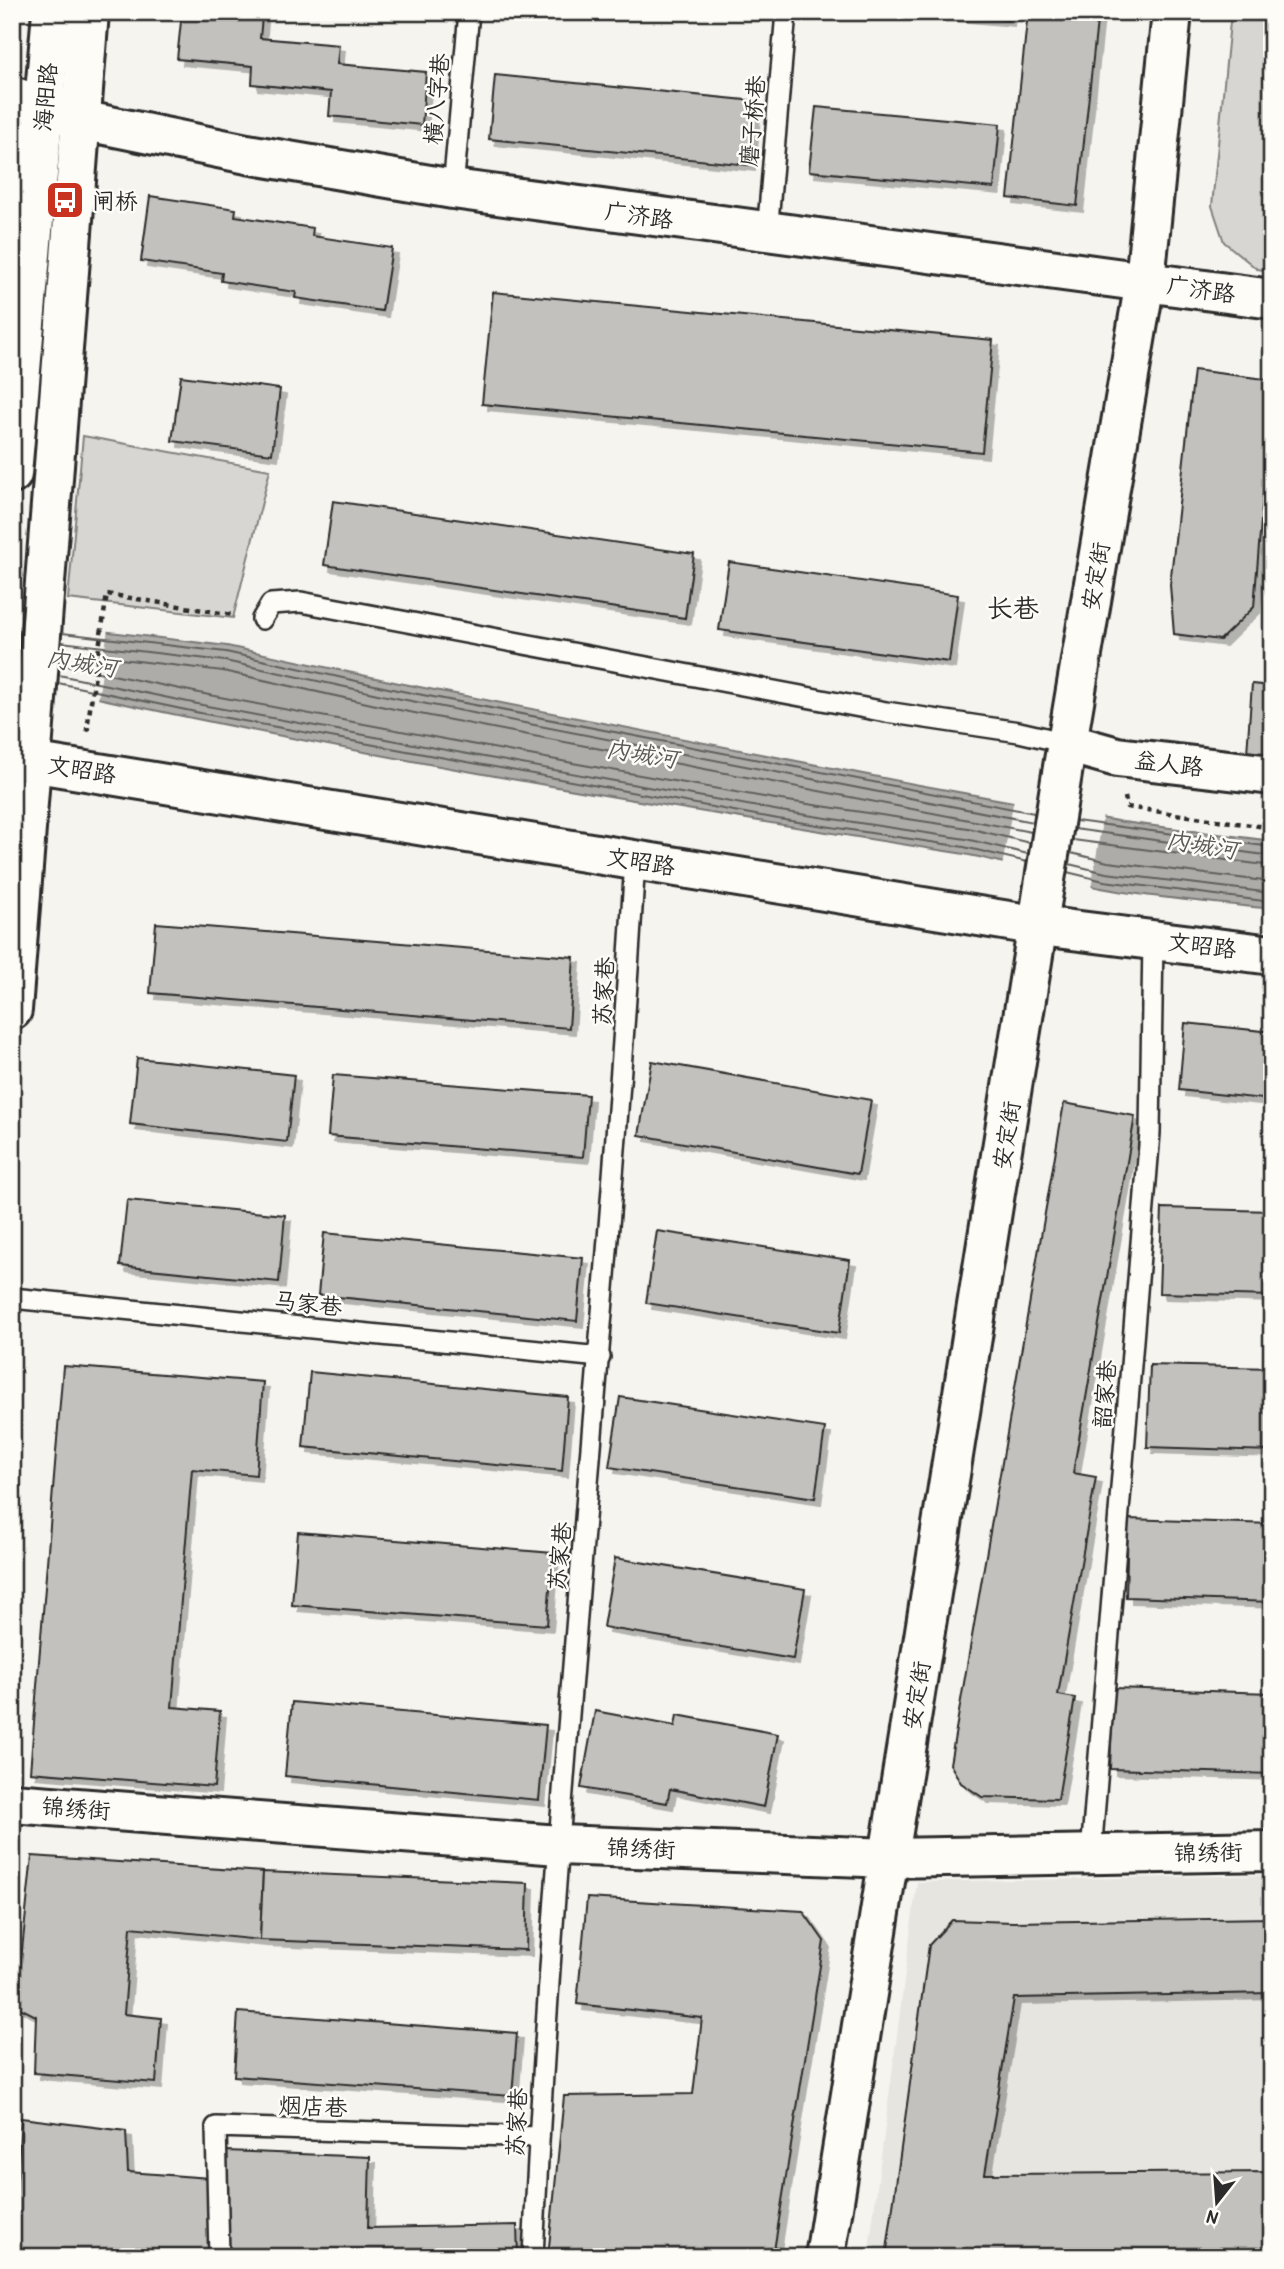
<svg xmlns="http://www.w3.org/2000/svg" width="1284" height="2269" viewBox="0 0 1284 2269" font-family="'Patrick Hand','LXGW WenKai TC',sans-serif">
	<defs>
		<filter id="shadow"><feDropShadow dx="6" dy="6" stdDeviation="0" flood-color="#0004"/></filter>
	</defs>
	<rect width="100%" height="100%" fill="#f5f4ef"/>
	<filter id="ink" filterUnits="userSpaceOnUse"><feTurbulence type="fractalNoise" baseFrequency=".0143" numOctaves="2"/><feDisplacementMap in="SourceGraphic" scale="14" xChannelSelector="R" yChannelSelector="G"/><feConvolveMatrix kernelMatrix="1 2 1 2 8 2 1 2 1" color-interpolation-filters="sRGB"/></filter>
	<g filter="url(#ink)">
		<path fill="#e6e5e0" d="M1272,1875V2257H868L917,1882Z"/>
		<g fill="#d7d6d2" stroke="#81807e" stroke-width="2">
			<path d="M1231,12H1272V271L1257,269L1224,242L1212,206Z"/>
			<path d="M83,436L270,470L233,618L68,599Z"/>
		</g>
		<path fill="#adaca9" stroke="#797877" stroke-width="2" d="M68,627L227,646L399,683L914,784L1123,822L1272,841V909C1215,902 1157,899 1101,888C1053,878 1006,861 958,853C661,806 364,757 70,692Z"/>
		<g fill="#f5f4ef">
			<path d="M12,616L108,628L98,701L12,690Z"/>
			<path d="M1014,798L1103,815L1091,889L1002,867Z"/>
		</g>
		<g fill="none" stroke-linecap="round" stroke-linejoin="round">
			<g stroke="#5f5f5d" stroke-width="2">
				<path d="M62,633L226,652L397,690L1034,813"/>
				<path d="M61,642L225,661L396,698L1033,822"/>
				<path d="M61,652L223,671L394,709L1031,832"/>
				<path d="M60,664L209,695L578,764L781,800L968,828L1030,843"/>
				<path d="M59,675L207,706L576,774L780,811L966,839L1028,854"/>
				<path d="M58,683L205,714L778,819L964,847L1027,862"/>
				<path d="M1076,821L1272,847"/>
				<path d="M1074,829L1272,856"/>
				<path d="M1073,840L1272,866"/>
				<path d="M1071,853L1108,862L1272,882"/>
				<path d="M1069,864L1106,873L1272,893"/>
				<path d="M1067,872L1104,881L1272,902"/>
			</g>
		</g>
		<g fill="#c2c1be" stroke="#2b2b2b" stroke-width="2" filter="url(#shadow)">
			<path d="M182,12L262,17L260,38L339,45L337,64L426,72L422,125L329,116L331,92L252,84L253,66L177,59Z"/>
			<path d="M917,12H1009L1008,20Z"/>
			<path d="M1028,12H1098L1077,206L1008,198Z"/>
			<path d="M495,75L755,101L749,165L489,139Z"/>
			<path d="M816,107L1000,124L994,188L809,171Z"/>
			<path d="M150,196L236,209L235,216L313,228L312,236L392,248L382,311L295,298L296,292L221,281L222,273L141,261Z"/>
			<path d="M493,292L993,340L982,452L482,404Z"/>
			<path d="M1194,370L1272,380V473L1265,472L1254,607L1220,640L1174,634L1170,585Z"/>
			<path d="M181,376L280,389L272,454L172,441Z"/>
			<path d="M333,501L694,554L685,618L324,565Z"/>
			<path d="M729,562L958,595L949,662L719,630Z"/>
			<path d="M1252,684L1272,686V756L1247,753Z"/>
			<path d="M156,923L574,957L569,1028L150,993Z"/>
			<path d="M1185,1023L1272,1032V1100L1179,1090Z"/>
			<path d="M137,1058L294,1075L287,1142L130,1124Z"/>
			<path d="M652,1061L871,1100L858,1174L639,1135Z"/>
			<path d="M333,1075L588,1095L583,1157L328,1136Z"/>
			<path d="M1064,1103L1135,1116L1073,1473L1096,1477L1058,1695L1075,1698L1058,1799L982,1797L961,1783L950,1764Z"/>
			<path d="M127,1200L285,1215L279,1282L120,1266Z"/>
			<path d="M1162,1208L1272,1211V1296L1159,1293Z"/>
			<path d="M657,1231L850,1260L839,1333L646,1303Z"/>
			<path d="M324,1233L583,1258L577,1321L318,1295Z"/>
			<path d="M1150,1365L1272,1368V1451L1147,1447Z"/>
			<path d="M63,1366L263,1382L256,1475L192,1469L172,1707L220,1711L214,1787L30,1772Z"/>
			<path d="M310,1372L568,1397L562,1471L303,1447Z"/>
			<path d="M620,1397L825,1428L815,1498L609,1467Z"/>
			<path d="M1128,1519L1272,1524V1602L1126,1597Z"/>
			<path d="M298,1532L553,1553L547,1625L292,1605Z"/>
			<path d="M615,1558L805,1589L793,1659L603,1627Z"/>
			<path d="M1113,1688L1272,1693V1774L1110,1769Z"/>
			<path d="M292,1702L546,1725L539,1800L285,1776Z"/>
			<path d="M595,1711L675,1726L677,1715L778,1734L764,1807L670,1789L667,1803L581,1788Z"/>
			<path d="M32,1856L263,1872L260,1940L131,1927L124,2014L161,2018L156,2083L34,2073L36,2016L16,2006Z"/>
			<path d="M263,1872L528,1883L526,1950L260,1940Z"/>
			<path d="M587,1898L803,1911L824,1941L773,2257H548L564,2096L693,2094L702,2018L577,2004Z"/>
			<path d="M1272,1918V1993L1014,1998L985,2174L1272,2172V2257H886L929,1945L952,1920L1013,1922Z"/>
			<path d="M238,2012L517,2033L512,2096L234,2076Z"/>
			<path d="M21,2118L126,2131L128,2172L210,2178L212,2257H12Z"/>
			<path d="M226,2151L370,2157L368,2228L517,2225L518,2257H227Z"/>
		</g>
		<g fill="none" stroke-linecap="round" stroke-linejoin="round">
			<defs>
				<g id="service">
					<path d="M453,189L469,12"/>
					<path d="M767,234L786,12"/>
					<path d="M262,619L271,604L301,602L886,712L1019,732L1067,743"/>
					<path d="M12,1298L600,1357"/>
					<path d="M1091,1854L1150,1133L1153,939"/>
					<path d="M219,2257L216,2127L539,2137"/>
					<path d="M533,2257C555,1790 607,1326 635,860"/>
				</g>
				<g id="minor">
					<path d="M12,96L81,120L247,154L453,189L1272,299"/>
					<path d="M12,1010L89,12"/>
					<path d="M12,1803L559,1845L890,1858L1272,1851"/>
				</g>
				<g id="tertiary">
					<path d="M1067,743L1117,757L1272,775"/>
					<path d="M12,759L1040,926L1272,955"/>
					<path d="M825,2257L1064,761L1145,281L1172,12"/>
				</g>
				<path id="primary" d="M12,474L52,12"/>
			</defs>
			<use href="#service" stroke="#2b2b2b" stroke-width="24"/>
			<use href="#minor" stroke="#2b2b2b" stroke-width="44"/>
			<use href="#tertiary" stroke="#2b2b2b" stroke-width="44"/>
			<use href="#primary" stroke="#2b2b2b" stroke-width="44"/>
			<g stroke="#2b2b2b" stroke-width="4.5" stroke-dasharray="5 5" stroke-linecap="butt">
				<path d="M90,730L87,729L107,594L233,615"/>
				<path d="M1125,797L1127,807L1272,828"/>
			</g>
			<use href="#service" stroke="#fdfcf7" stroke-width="19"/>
			<use href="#minor" stroke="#fdfcf7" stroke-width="38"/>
			<use href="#tertiary" stroke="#fdfcf7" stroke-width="38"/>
			<use href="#primary" stroke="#fdfcf7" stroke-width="38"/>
		</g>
	</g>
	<defs>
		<symbol id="bus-square" viewBox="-11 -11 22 22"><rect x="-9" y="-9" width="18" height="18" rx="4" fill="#c8321e" stroke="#fdfcf7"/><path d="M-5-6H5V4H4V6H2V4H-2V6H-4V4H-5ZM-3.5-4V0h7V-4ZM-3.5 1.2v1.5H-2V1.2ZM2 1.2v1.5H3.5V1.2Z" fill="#fff"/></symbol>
	</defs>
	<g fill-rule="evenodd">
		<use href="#bus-square" x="43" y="178" width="44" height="44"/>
	</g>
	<g text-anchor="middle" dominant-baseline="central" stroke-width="5" stroke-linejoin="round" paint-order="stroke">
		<g font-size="23" fill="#2b2b2b" stroke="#fdfcf7">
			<text transform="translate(45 97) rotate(-85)">海阳路</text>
			<text transform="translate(436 99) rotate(-85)">横八字巷</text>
			<text transform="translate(752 121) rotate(-85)">磨子桥巷</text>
			<text transform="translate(639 215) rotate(8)">广济路</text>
			<text transform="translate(1201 289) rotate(8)">广济路</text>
			<text transform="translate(1095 576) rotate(-80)">安定街</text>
			<text transform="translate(1169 763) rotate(7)">益人路</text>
			<text transform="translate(82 769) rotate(9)">文昭路</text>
			<text transform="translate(641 861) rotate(9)">文昭路</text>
			<text transform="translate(1202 945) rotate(7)">文昭路</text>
			<text transform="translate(603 991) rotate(-87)">苏家巷</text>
			<text transform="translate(1006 1135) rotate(-81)">安定街</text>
			<text transform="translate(308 1303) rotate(6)">马家巷</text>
			<text transform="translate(1104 1394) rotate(-85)">韶家巷</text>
			<text transform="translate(559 1556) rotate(-85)">苏家巷</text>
			<text transform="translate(916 1695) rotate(-81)">安定街</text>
			<text transform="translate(76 1808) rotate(4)">锦绣街</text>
			<text transform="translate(641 1848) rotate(2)">锦绣街</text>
			<text transform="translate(1208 1852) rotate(-1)">锦绣街</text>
			<text transform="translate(313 2106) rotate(2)">烟店巷</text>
			<text transform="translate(516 2122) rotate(-87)">苏家巷</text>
		</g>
		<g font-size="23" fill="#2b2b2b" stroke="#fdfcf7" text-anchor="start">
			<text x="92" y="200">闸桥</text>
		</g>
		<g font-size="24" font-style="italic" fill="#585857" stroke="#fdfcf7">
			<text transform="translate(82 662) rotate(9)">内城河</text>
			<text transform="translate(642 753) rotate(9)">内城河</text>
			<text transform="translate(1202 844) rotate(9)">内城河</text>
		</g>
		<g font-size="26" fill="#2b2b2b" stroke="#fdfcf7">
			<text x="1013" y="607">长巷</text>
		</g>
	</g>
	<rect width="1284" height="2269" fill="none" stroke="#fdfcf7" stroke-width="42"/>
	<rect x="21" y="21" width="1242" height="2227" fill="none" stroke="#2b2b2b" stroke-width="2.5" filter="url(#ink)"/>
	<g transform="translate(1217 2202) rotate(197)" stroke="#fdfcf7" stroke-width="5" paint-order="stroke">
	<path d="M0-5L12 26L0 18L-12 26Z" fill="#2b2b2b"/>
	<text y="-10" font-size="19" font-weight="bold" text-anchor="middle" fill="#2b2b2b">N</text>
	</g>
</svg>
